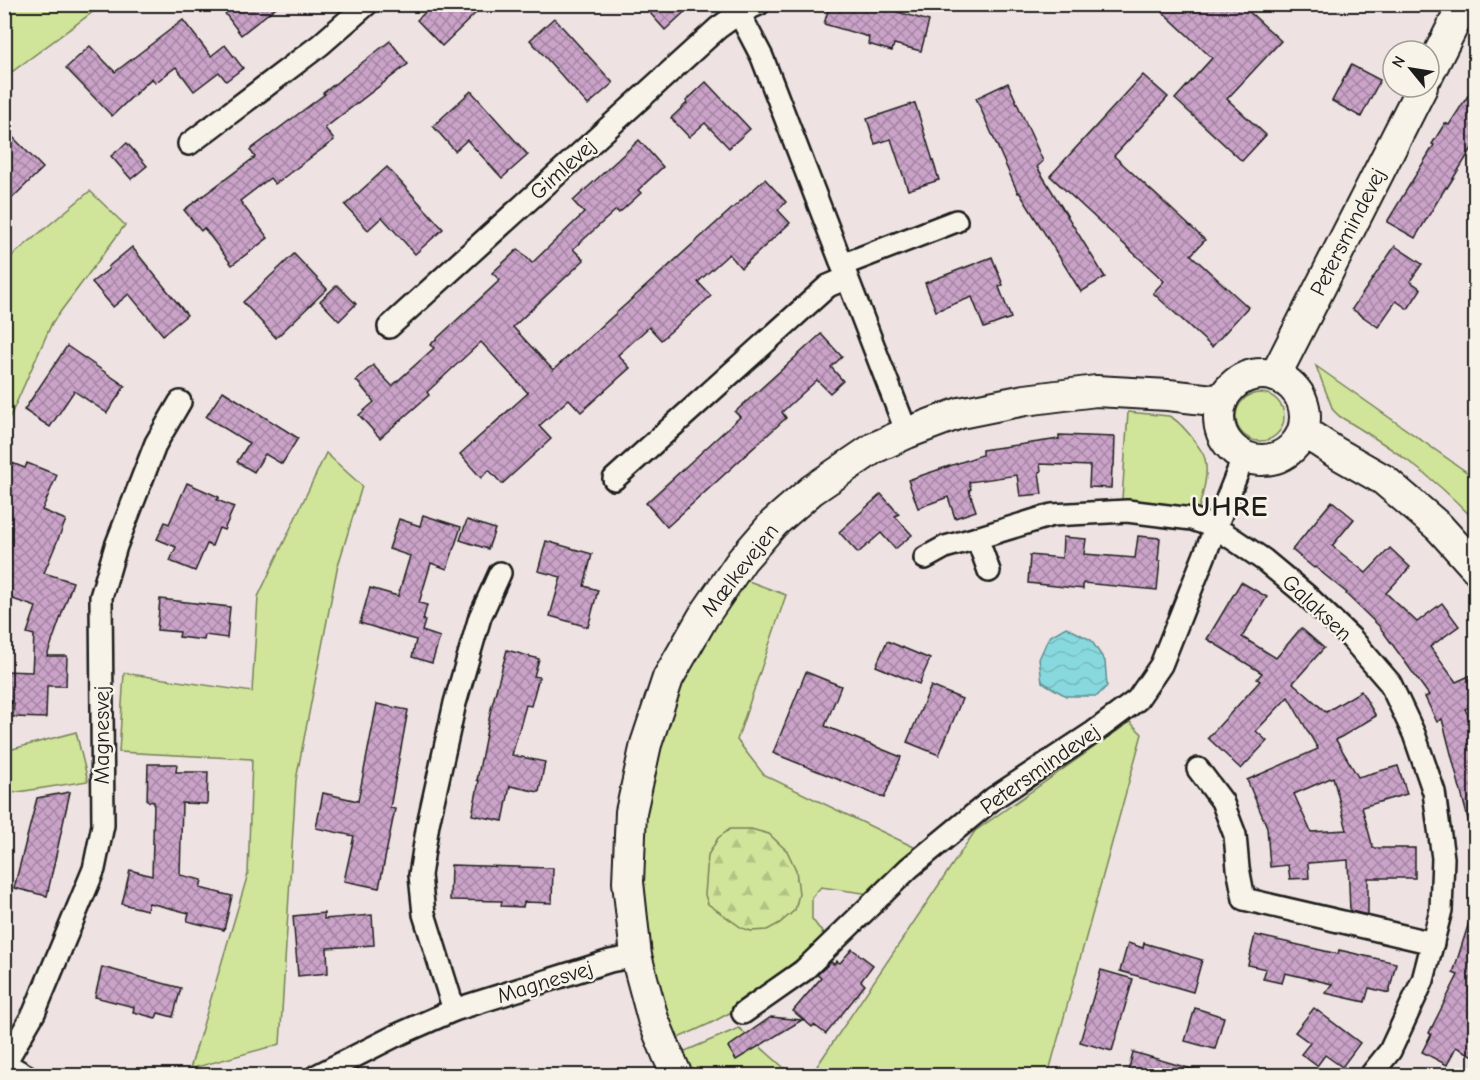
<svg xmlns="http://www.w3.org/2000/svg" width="1480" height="1080" viewBox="0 0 1480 1080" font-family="'Comic Neue',sans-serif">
	<defs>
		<pattern id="forest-firs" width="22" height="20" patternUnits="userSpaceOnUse" patternTransform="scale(1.5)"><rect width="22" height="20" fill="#d0e599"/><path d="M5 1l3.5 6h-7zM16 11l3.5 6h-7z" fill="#b2c483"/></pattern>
		<pattern id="water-waves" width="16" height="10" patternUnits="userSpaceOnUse" patternTransform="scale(1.5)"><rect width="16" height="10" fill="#88d9de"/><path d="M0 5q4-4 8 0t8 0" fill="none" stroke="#75babe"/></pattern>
		<pattern id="building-cross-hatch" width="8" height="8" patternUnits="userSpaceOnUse" patternTransform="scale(1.5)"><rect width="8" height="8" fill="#cba3c9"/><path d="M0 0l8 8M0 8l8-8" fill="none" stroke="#a484a2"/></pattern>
	</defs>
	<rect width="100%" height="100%" fill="#eee3e2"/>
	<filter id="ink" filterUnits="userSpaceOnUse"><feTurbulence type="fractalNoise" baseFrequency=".0167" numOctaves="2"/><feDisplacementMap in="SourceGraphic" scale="12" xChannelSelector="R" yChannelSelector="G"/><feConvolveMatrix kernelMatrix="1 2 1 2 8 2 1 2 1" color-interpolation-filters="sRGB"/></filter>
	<g filter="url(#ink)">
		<g fill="#d0e599" stroke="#76805a" stroke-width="1.5">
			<path d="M5,4H102V5L5,77Z"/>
			<path d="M90,191L125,225L52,323L5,428V263L7,260Z"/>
			<path d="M1316,366L1475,478V521C1434,476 1391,447 1339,416L1333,410Z"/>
			<circle cx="1260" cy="417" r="24"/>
			<path d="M1128,412L1169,416C1178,420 1184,428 1190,435C1195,442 1203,451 1205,459C1209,476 1202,495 1198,511L1122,499Z"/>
			<path d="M326,453L362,486L337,569L296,780L280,1044L190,1069L248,874L252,759L119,752L124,673L252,692L258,597Z"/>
			<path d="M743,579L786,595L737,740L764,775L918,849L870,894L821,887L812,897V919L825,936L739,1008L709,1024L676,1039L659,993L647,944L643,878L646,796L678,681Z"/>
			<path d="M1130,722L1142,734L1048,1075H811L975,831Z"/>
			<path d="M76,732L88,781L5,794V751Z"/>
			<path d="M739,1028L792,1075H692L683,1052Z"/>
		</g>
		<path fill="url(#forest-firs)" stroke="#76805a" stroke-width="1.5" d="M730,829H751L769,834L787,851L796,870L799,894L795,910L780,923L767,930L751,931L742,928L708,904L705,895L708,855L718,838Z"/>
		<path fill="url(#water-waves)" stroke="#5d8d90" stroke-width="1.5" d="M1066,627L1091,640L1105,661L1107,686L1097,696H1066L1042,682L1039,659L1049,637Z"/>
		<g fill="url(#building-cross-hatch)" stroke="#1c1c1c" stroke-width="1.5" fill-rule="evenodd">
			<path d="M218,4H280L241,35Z"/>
			<path d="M434,4H485L442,46L417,20Z"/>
			<path d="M642,4H693L665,30Z"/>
			<path d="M830,4H871L929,21L921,51L894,44L892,51L868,44L869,37L824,24Z"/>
			<path d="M1154,4H1241L1281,41L1227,99L1266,135L1242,161L1175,99L1212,58Z"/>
			<path d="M554,18L613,83L588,105L530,40Z"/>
			<path d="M183,20L211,56L225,45L243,68L226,81L219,72L194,91L176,67L155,83L152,78L112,116L66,68L90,46L115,72Z"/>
			<path d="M390,41L408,64L325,128L334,140L275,184L270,178L240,201L268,238L232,265L204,228L201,231L184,210L255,157L250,150L325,94L323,93Z"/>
			<path d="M1351,65L1380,80L1361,117L1332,101Z"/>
			<path d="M1143,75L1168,97L1114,156L1205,240L1191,255L1248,307L1212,347L1153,293L1164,281L1050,176Z"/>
			<path d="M706,82L750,129L729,148L705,123L689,137L671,118L687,103L686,101Z"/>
			<path d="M1008,83L1043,161L1037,167L1105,277L1081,292L1019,192L1018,193L976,98Z"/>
			<path d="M1476,83V142L1447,188L1446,187L1415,238L1387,222L1434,145L1432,144L1445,123L1449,125Z"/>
			<path d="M471,91L528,155L502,178L467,140L455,151L433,126Z"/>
			<path d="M915,103L939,180L908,190L891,139L875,144L867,119Z"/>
			<path d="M4,128L43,168L4,206Z"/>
			<path d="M639,140L663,167L638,190L641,193L619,213L616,210L573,249L584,260L513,327L553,370L765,179L786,202L778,210L790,223L741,268L729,254L698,282L711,296L661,340L649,327L618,355L630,368L581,412L569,399L539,426L551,439L502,484L489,470L481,478L460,454L528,393L481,342L427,392L429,395L380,438L359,415L374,402L356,380L373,365L392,386L434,348L430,345L500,280L492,273L518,249L532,263L584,213L573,201Z"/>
			<path d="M127,143L147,166L131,179L111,156Z"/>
			<path d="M387,167L443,229L415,254L382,217L368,230L345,205Z"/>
			<path d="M1395,246L1422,264L1410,281L1421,289L1408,309L1396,301L1378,327L1352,309Z"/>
			<path d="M132,247L187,315L163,335L129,294L113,307L92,282L109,269L108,267Z"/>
			<path d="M294,254L327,289L276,338L243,302Z"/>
			<path d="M992,257L1003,285L999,287L1011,318L984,328L972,297L936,311L925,283Z"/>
			<path d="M337,285L356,304L339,321L320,301Z"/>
			<path d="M821,334L842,357L831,367L843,381L830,393L817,380L782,412L786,418L667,527L646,503L740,417L735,412Z"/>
			<path d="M67,346L125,386L107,413L74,391L50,427L24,410Z"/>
			<path d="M223,391L298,438L282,464L265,454L254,472L237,462L249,443L206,417Z"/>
			<path d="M1059,435L1115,437L1114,466L1112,467L1111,488L1089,487L1090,466L1040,464L1041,471L1039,472L1042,494L1020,496L1017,475L969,482L971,489L969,490L976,511L955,518L948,497L918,508L908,480L982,455V450L1059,439Z"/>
			<path d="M4,460L25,468L27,463L57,475L42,510L66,520L44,573L73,582L47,656H67L66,686H47L46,718L13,717L14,703L4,702V671L32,672L34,635L27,633L36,607L4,596Z"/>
			<path d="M187,483L219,497L217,500L234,507L224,530L219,528L212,546L207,544L195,571L170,561L176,547L157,539L165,522L169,524Z"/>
			<path d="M881,494L899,514L895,516L912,535L895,549L881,533L858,553L839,532Z"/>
			<path d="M1332,501L1354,519L1332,546L1366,573L1390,548L1410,567L1386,593L1417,622L1442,603L1459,626L1430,647L1456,682L1476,673V704L1465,709L1476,731V823H1469L1442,719L1437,722L1425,697L1429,695L1379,626L1346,594L1347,593L1315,567L1314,568L1292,550Z"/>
			<path d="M423,515L461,527L447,569L431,563L419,603L427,605L423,620L425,621L422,631L440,637L432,663L412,657L416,640L360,623L370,588L398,596L410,556L389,549L399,519L420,526Z"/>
			<path d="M467,520L495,529L488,549L460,540Z"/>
			<path d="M1138,536L1160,538L1158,561H1160L1157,590L1083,583V589L1028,583L1030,555L1062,558L1063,537L1086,539L1084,554L1135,558Z"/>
			<path d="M546,541L592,554L584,586L598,590L588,627L550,616L561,577L538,571Z"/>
			<path d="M1241,582L1267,597L1242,637L1276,658L1301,628L1324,648L1293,683L1326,712L1361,691L1376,716L1336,740L1358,777L1398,766L1407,794L1362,807L1373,848H1415V878H1368V915L1350,911L1348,860L1308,863L1309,878L1290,879L1288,865L1270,867L1267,827L1247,780L1318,749L1288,697L1256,731L1267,741L1241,769L1208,738L1260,681L1257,679L1262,673L1207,639ZM1333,777L1347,830L1311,832L1294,794Z"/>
			<path d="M160,599L230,607L227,638L205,635L204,640L179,637L180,632L157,630Z"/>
			<path d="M887,641L930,659L919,684L876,666Z"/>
			<path d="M507,650L539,659L534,676L539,677L531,706L526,705L512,755L545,762L539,792L510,786L503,821L472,815L479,781L477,780L491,709Z"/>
			<path d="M806,672L841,686L825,726L901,757L884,798L773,753Z"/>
			<path d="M931,686L962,699L939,755L907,742Z"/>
			<path d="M377,704L408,710L390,808L395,809L379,888L344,881L354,836L316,828L323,793L358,801Z"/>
			<path d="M148,764H177L176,772H208L207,804L182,803L180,875L202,880L200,888L232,896L224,930L187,921L189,913L149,903L147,910L122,904L130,870L152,876L154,802L147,801Z"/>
			<path d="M70,792L47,896L14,888L37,798Z"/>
			<path d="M451,865L553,868L552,903L524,902L523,907L501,906L502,901L450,900Z"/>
			<path d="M324,913V919L372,915L374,945L327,948L328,973L298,976L293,916Z"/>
			<path d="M1471,916H1476V1057L1456,1047L1447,1065L1422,1052L1431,1034L1429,1033L1458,975L1453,973Z"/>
			<path d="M1255,935L1338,954L1339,950L1396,963L1389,993L1369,988L1365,1002L1325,993L1332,984L1285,973L1282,983L1263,979L1266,969L1248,965Z"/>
			<path d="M1128,943L1143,948L1144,943L1202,960L1193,992L1120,971Z"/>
			<path d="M852,949L873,965L861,981L865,985L826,1034L814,1025L812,1027L793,1011L821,978L817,975L831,962L834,964L837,961L840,963Z"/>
			<path d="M102,967L181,988L173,1017L158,1013L156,1018L133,1012L134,1007L95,997Z"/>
			<path d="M1101,970L1133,979L1112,1051L1080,1042Z"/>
			<path d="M1195,1008L1224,1017L1215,1049L1185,1041Z"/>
			<path d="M1314,1008L1360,1043L1342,1067L1325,1055L1317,1066L1301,1054L1310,1043L1295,1032Z"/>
			<path d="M771,1017L802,1020L736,1060L728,1047Z"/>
			<path d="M1133,1052L1195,1070L1194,1076H1127Z"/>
		</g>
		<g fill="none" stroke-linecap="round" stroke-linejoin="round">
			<defs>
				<g id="street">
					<path d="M759,4L739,13L762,57L907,433"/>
					<path d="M189,144L320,45L367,4"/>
					<path d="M842,265L956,221"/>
					<path d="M389,327L718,28L739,13L731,4"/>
					<path d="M614,479L828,286L847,278"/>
					<path d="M925,558L945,547L977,538"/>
					<path d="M989,571L977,538L1052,515L1127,511L1192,519L1215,527L1239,543L1264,560L1306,595L1351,638L1390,683L1414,734L1434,792L1443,858L1441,910L1423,980L1390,1051L1370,1076"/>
					<path d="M1198,769L1222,801L1235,835L1238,868L1244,899L1433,943"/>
					<path d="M454,1010L424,914L420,875L428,824L455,703L480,617L500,573"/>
					<path d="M743,1013L803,971L909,868L994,798L1094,732L1137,700L1161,665L1244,456"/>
					<path d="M4,1063L27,1076"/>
					<path d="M5,1063L34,1013L94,869L103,825L101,597L116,546L156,443L180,402"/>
					<path d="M316,1076L395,1036L454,1010L610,961L636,956"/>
				</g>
				<g id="secondary">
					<path d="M1429,73L1464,4"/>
					<circle cx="1262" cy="417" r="43"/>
					<path d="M1275,376L1422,87"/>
					<path d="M1303,431L1335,452L1384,480L1439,527L1476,568"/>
					<path d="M677,1076L667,1053L653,1019L636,956L628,882L631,812L646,744L668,678L703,617L742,560L774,523L812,490L874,448L907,433L960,413L1025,400L1096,391L1168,395L1222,401"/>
				</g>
			</defs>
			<use href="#street" stroke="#1c1c1c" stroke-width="26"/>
			<use href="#secondary" stroke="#1c1c1c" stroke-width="34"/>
			<use href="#street" stroke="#f7f3e8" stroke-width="21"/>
			<use href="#secondary" stroke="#f7f3e8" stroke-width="30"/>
		</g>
	</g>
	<g text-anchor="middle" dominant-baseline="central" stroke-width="5" stroke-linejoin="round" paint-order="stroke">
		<g font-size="22" fill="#1c1c1c" stroke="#f7f3e8">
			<text transform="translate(563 169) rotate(-42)">Gimlevej</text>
			<text transform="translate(1348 232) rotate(-63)">Petersmindevej</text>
			<text transform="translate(740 570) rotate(-52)">Mælkevejen</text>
			<text transform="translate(1317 608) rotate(43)">Galaksen</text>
			<text transform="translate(102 735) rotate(-90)">Magnesvej</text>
			<text transform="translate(1040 769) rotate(-35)">Petersmindevej</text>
			<text transform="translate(545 982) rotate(-17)">Magnesvej</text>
		</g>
		<g font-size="28" font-weight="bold" letter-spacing="1.5" fill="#1c1c1c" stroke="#f7f3e8">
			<text x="1230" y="507">UHRE</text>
		</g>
	</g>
	<rect width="1480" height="1080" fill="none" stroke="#f7f3e8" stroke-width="24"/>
	<rect x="12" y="12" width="1456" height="1056" fill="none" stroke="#1c1c1c" stroke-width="2" filter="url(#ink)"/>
	<g transform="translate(1411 69) rotate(300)"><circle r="28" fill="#f7f3e8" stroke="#9f9d96" stroke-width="1.5"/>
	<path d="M0-4.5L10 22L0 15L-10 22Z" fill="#1c1c1c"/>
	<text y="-9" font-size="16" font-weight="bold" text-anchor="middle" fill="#1c1c1c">N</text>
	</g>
</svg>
